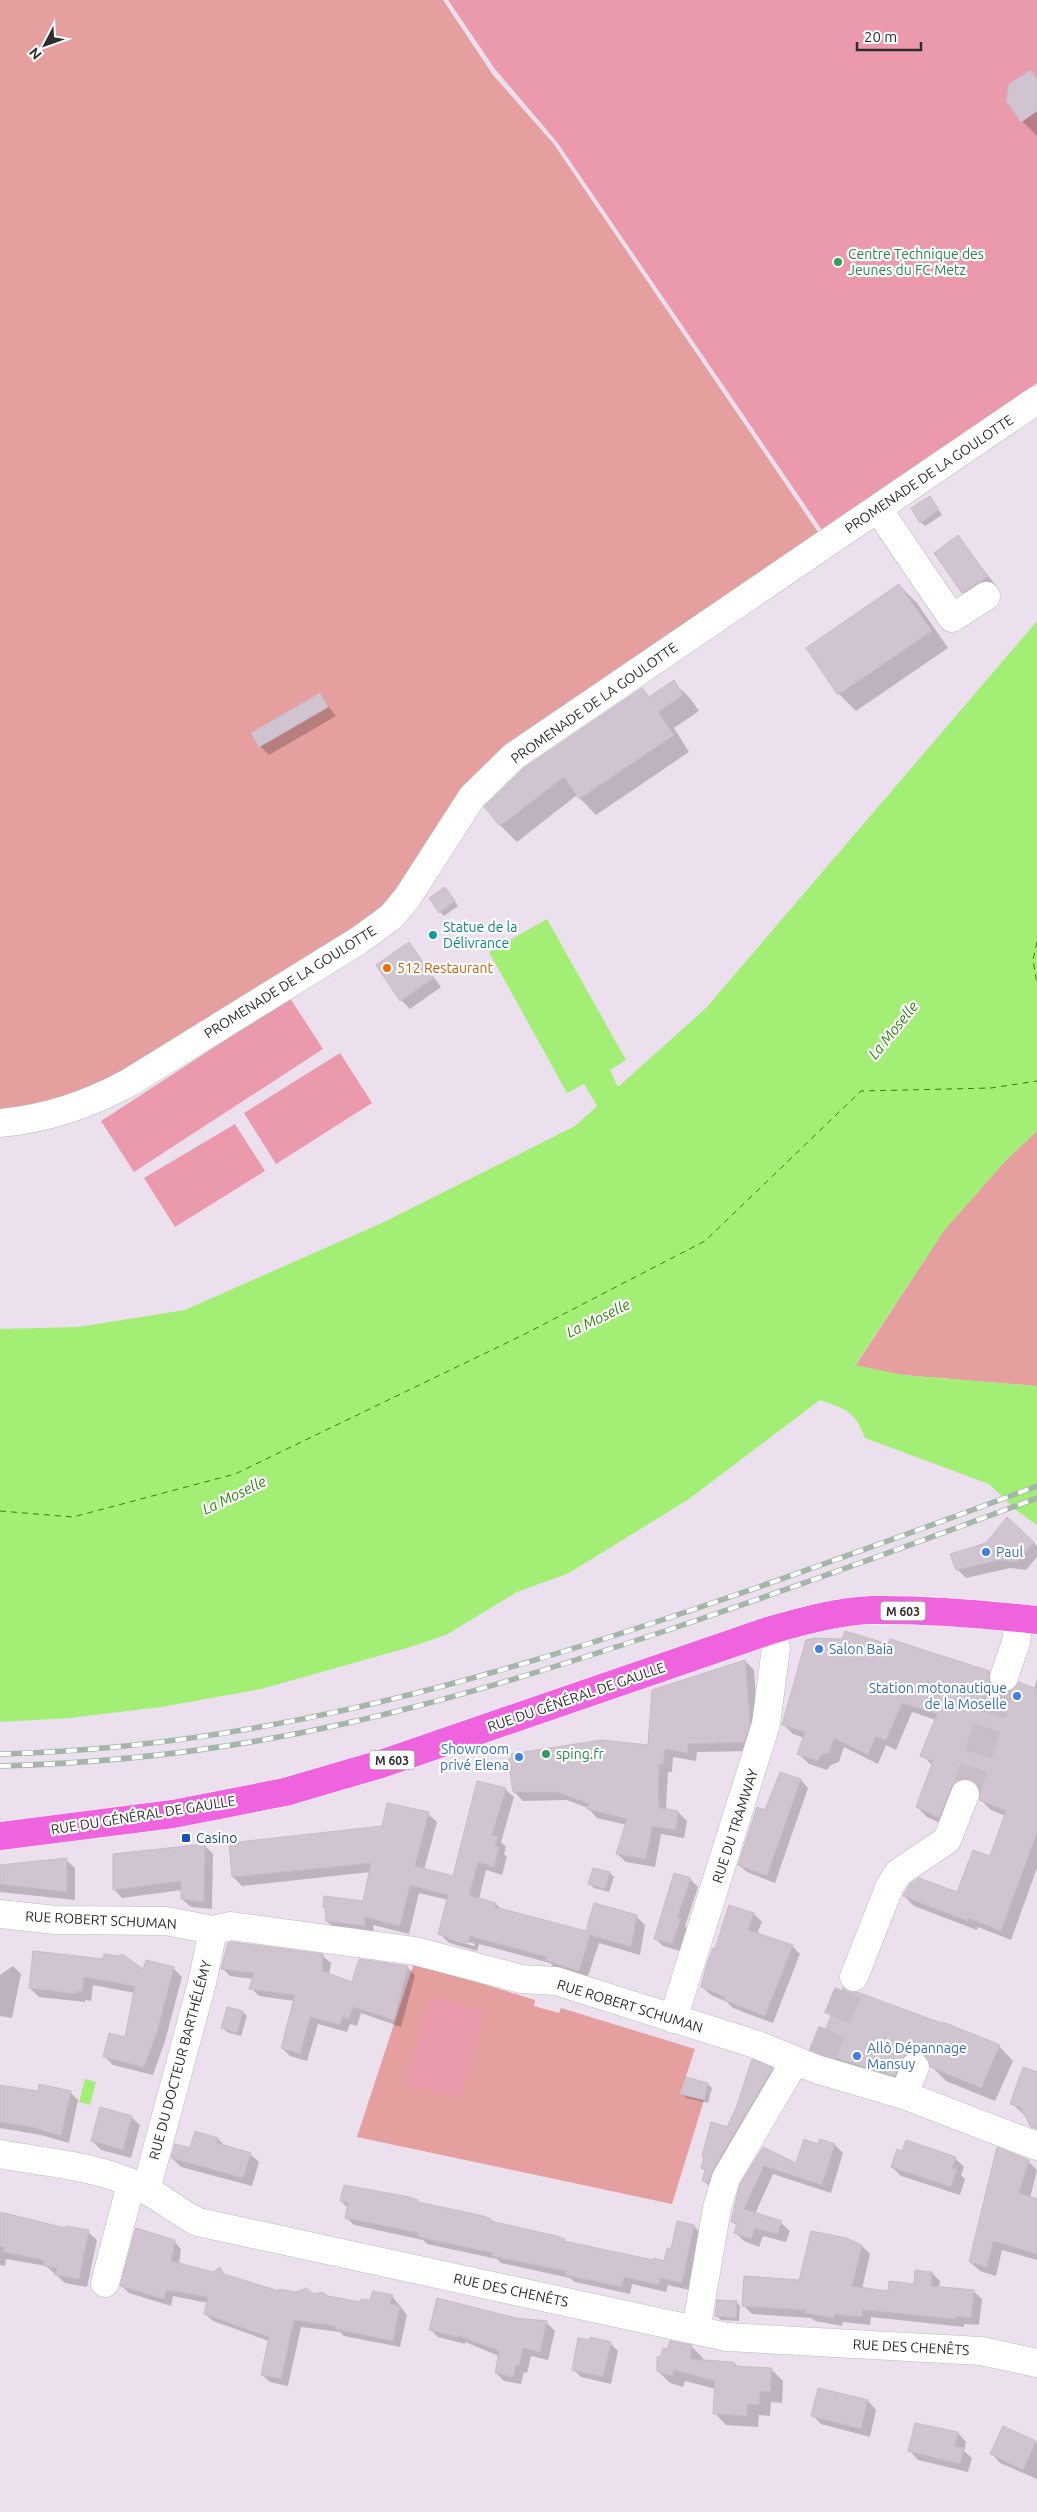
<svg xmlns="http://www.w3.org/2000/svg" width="1037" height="2512" viewBox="0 0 1037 2512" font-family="Ubuntu,sans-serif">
	<rect width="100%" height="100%" fill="#ede0ee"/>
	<g fill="#e49f9e">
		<path d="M0,0H443L493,75L553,143L820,535L543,725L401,893L369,923L113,1079L65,1099L0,1111Z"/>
		<path d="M1037,1131V1386L903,1375L855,1366L945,1229L1007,1159Z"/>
		<path d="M414,1963L535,2000L534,2006L559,2013L561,2008L695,2049L680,2094L704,2100L672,2204L357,2137Z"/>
	</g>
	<g fill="#eb9aac">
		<path d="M448,0H1037V383L822,530L557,142L495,69Z"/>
		<path d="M290,998L323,1049L134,1172L101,1121Z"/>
		<path d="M340,1053L372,1103L276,1164L244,1113Z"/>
		<path d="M235,1124L265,1171L175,1227L144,1178Z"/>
		<path d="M431,1996L484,2011L459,2099L405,2083Z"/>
	</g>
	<g fill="#a3ee75">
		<path d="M1037,621V1131L1007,1159L945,1229L855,1365L903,1375L1037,1386V1525L1017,1511L989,1484L865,1438C854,1410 847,1410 820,1400L689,1499L569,1573L517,1592L446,1635L407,1648L261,1689L161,1707L70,1718L0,1722V1329L78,1327L185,1310L384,1222L575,1126L597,1106L584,1084L567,1093L489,952L547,919L626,1060L610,1070L618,1087L706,1008Z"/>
		<path d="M85,2079L96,2082L90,2105L79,2102Z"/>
	</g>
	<g fill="#0003" fill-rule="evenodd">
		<path d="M1030,71L1037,78V136L1022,121L1008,101Z"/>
		<path d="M930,498L942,515L925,526L921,522Z"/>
		<path d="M958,537L996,586L972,601L963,592Z"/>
		<path d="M899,585L917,603L948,648L856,711L839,694Z"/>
		<path d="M673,682L690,698L699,711L674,728L689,752L596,815L577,795L517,842L500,825L642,689L650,698Z"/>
		<path d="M319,695L336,716L269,755L260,746Z"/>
		<path d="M445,888L458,906L444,916L440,912Z"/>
		<path d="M409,944L441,987L410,1009L401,1000Z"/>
		<path d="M1008,1519L1037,1546V1557L1026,1570L1010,1568L966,1578L957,1569L986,1544Z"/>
		<path d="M745,1661L754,1670L758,1733L752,1751L697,1752L696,1761L673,1757L672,1772H668L666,1809L678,1812L687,1821L684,1838L661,1834L655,1867L626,1862L617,1854L627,1825L597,1818L588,1808L567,1800L523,1801L514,1792L650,1746Z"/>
		<path d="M989,1672L999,1682V1693L1034,1689L1037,1679V1868L1011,1940L978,1927L977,1930L914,1906L904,1896L958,1894L991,1858L1006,1816L991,1810L981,1800V1789L974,1788L949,1827L927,1817L917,1807L932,1765L922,1755L936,1720L912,1712L896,1750L886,1745L878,1764L844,1747L839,1762L831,1765L827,1770L809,1764L799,1754L804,1738L793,1734L783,1724Z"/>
		<path d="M781,1774L801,1780L808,1788L775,1883L747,1872L739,1865Z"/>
		<path d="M505,1789L514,1797L501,1842L506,1847L504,1854L507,1857L502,1875L486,1870L479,1899L496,1904L502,1910L586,1932L636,1916L645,1925L640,1955L599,1943L587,1979L556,1969L550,1963L479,1944L477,1951L449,1943L440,1934L448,1900L419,1893L409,1934L373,1925L374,1934L336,1930L327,1921L364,1902L370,1872L242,1886L233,1877L230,1844L383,1828L428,1814L437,1822L424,1870L454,1877ZM448,1936L475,1944L474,1946L448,1938Z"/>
		<path d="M205,1846L213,1854L212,1909L191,1907L182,1899V1890L122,1898L114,1889Z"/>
		<path d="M66,1860L75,1868V1900L0,1892V1866Z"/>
		<path d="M610,1873L614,1877L609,1892L594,1888L590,1884Z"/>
		<path d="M690,1879L698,1887L685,1926L688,1929L680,1951L663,1946L655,1938Z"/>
		<path d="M730,1907L754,1914L762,1922L757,1934L792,1946L800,1954L773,2023L733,2008L727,2002L711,1995L702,1987Z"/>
		<path d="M34,1953L144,1971L173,1968L182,1977L165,2041L153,2075L113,2065L104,2056L126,2039L135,1993L93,1985L91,2001L85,2000V2002L39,1997L30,1988Z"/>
		<path d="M323,1956L331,1963L329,1975L353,1983L407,1967L415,1975L401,2027L361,2013L357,2026L350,2024L347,2032L318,2024L307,2061L290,2056L282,2048L294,2001L259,1996L251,1988L253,1979L230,1976L222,1968Z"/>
		<path d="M13,1966L21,1974L12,2018L0,2016V1975Z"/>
		<path d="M848,1993L999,2046L1013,2061L995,2101L946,2081L931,2066L927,2065L909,2089L832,2066L818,2052Z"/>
		<path d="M228,2008L243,2012L247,2016L241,2036L227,2032L223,2028Z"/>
		<path d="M772,2069L781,2078L712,2189L704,2181L706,2172L702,2168L728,2128Z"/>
		<path d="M1037,2073V2126L1011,2103Z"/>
		<path d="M708,2084L712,2088L708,2103L686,2098L682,2094Z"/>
		<path d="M0,2086L39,2092H70L78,2100L69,2143L41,2135L0,2128Z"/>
		<path d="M131,2117L140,2125L131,2158L101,2150L92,2141Z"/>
		<path d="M218,2139L226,2147L250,2154L259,2162L252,2186L181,2167L172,2158Z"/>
		<path d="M819,2145H835L843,2153L831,2193L773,2174L755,2214L781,2223L790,2231L786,2242L763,2236L759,2247L744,2241L736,2233L738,2227L732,2221L763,2148L797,2164Z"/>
		<path d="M955,2158L964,2167L961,2175L965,2179L960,2195L901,2176L892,2167Z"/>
		<path d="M1028,2161L1037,2170L1030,2198L1037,2200V2260L1002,2250L996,2276L980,2271L970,2262Z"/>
		<path d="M341,2201H417L420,2204L491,2220L494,2223L564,2240L567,2243L654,2262H665L694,2226L701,2234L689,2290L668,2285L666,2292L632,2284L630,2294L575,2282L570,2278L501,2263L497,2259L427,2244L423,2240L354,2225L346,2217L348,2208Z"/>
		<path d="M0,2215L66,2229L88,2232L97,2240L87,2287L65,2283L46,2266L6,2259L5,2266L0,2265Z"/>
		<path d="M174,2241L181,2249L179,2264L213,2273L220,2269L227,2277L280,2293L362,2303L392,2296L407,2315L400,2347L344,2336L340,2332L301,2327L288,2386L270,2382L262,2375L269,2341L213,2321L205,2314L208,2303L173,2296L171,2306L129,2293L122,2286Z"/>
		<path d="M862,2246L870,2254L862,2289L889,2293L915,2285L932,2273L940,2281L939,2288L973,2291L982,2299L979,2325L964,2324V2327L871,2317L870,2325L843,2322L842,2326L815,2321L811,2318L752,2314L743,2305L800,2281Z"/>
		<path d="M736,2302L740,2306L739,2321L721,2320L717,2316Z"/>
		<path d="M547,2323L555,2331L548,2360L531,2356L527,2373L524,2372L521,2384L504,2381L496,2373L499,2356L465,2342V2344L438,2337L430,2329Z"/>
		<path d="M610,2343L618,2351L611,2384L581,2377L573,2369Z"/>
		<path d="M692,2347L703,2358V2361L734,2363L738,2367L771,2369L783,2381L782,2403L771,2402L770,2416L759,2415L758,2427L726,2425L715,2413L716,2389L685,2381L683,2387L670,2383L658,2371Z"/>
		<path d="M819,2389L868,2401L876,2410L870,2437L821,2424L813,2416Z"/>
		<path d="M1004,2428L1037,2443V2479L1000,2463L992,2454Z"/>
		<path d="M939,2429L958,2433L966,2442L964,2451L972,2458L968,2472L918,2460L910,2451Z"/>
	</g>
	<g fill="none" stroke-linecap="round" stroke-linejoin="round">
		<g stroke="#32830f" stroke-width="1" stroke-dasharray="6 5" stroke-linecap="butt">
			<path d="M1037,942L1033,960L1037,984"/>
			<path d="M0,1511L73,1517L235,1474L523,1335L705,1241L861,1091L991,1088L1037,1081"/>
		</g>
	</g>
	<g fill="#d1c4d1" stroke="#cab9ca">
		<path d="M1031,70L1037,79V111L1021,122L1006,101L1009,84Z"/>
		<path d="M930,496L939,510L920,523L911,508Z"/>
		<path d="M958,535L988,577L962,593L934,553Z"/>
		<path d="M899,584L932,631L838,695L806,648Z"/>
		<path d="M674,680L683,695L658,712L674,735L579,799L564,777L500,826L484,807L524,768L642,688L649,697Z"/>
		<path d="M320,693L328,707L259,747L251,733Z"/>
		<path d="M445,887L455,901L439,913L429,898Z"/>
		<path d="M409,942L434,978L400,1001L376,965Z"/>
		<path d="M1007,1517L1034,1542L1017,1562L1000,1560L956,1570L950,1554L986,1543Z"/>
		<path d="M845,1631L888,1644L890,1639L989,1671V1680L993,1688L999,1692H1007L1014,1689L1019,1682L1037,1689V1832L1001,1931L968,1918L967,1921L903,1896L910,1884L919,1878L957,1892L973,1850L990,1856L1006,1811L979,1800L980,1792L977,1785L971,1780L963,1779L956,1782L951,1788L939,1818L916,1807L933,1761L920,1756L937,1714L902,1703L886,1741L876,1736L868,1755L834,1738L829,1753L821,1755L817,1761L797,1754L805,1732L782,1725L806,1640L814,1638L842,1639Z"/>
		<path d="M745,1660L750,1724L744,1742L688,1744V1753L665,1749L663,1764H659L658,1801L660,1802L659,1808L678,1811L676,1830L652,1826L646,1859L616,1854L627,1819L587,1809L589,1804L557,1792H513L508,1759L512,1758L511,1754L601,1740L648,1745L652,1690Z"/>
		<path d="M780,1772L801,1779L767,1876L738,1865L757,1807L765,1810Z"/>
		<path d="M477,1781L506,1788L492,1835L498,1837L495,1846L499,1847L494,1867L478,1862L469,1895L496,1903L495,1907L586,1931L594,1903L637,1915L631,1947L590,1935L579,1971L545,1960L547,1957L470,1936L468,1943L438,1934L448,1895L410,1885L400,1926L365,1917V1926L326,1921L325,1908L323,1907L324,1896L363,1901L371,1863L232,1877L229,1843L382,1826L387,1803L429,1812L415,1866L453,1876Z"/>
		<path d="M205,1844L204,1902L181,1899V1881L113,1890V1854Z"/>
		<path d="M67,1858V1892L0,1884V1865Z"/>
		<path d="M593,1868L610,1872L605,1889L588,1884Z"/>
		<path d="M674,1873L691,1878L677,1918L681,1919L672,1944L654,1939Z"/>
		<path d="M729,1905L754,1913L748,1930L793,1945L765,2016L724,2000L725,1997L701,1987L707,1964L713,1948L715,1949Z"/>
		<path d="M232,1942L323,1954L322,1971L352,1982L359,1959L408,1966L394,2020L353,2007L349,2019L342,2017L340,2025L310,2017L300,2054L281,2048L295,1995L249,1989L254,1973L221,1969L228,1943Z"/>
		<path d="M33,1951L103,1959L104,1954L118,1956L122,1954L143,1969L146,1960L174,1967L157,2032L144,2067L103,2057L109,2033L125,2037L135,1986L84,1977L82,1992L76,1991V1994L29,1988Z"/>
		<path d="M843,1987L849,1992H857L941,2023L943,2022L1000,2045L981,2088L930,2067L927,2058L920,2052H912L905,2055L895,2076L816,2052Z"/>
		<path d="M227,2007L243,2011L237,2033L221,2028Z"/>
		<path d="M752,2059L773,2068L713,2170L708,2183L702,2181L705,2170L701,2168L704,2158L702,2156L711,2122L727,2127L736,2108Z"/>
		<path d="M1023,2067L1037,2072V2129L1031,2127L1020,2107L1010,2104Z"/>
		<path d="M686,2077L708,2083L704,2100L680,2094Z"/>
		<path d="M39,2084L71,2091L61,2136L32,2127L0,2122V2085L38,2091Z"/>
		<path d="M100,2107L132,2116L123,2150L91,2141Z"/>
		<path d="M195,2131L218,2138L217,2143L251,2153L243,2178L171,2158L175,2144L190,2148Z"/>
		<path d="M804,2139L818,2144L820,2139L835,2144L822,2185L764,2166L744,2209L782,2221L778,2234L755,2228L751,2239L734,2233L737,2223L731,2222L740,2184L763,2147L796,2163Z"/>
		<path d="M906,2140L956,2157L952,2168L957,2169L951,2187L891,2167L897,2149L902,2151Z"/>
		<path d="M997,2147L1029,2160L1019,2193L1037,2199V2254L993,2241L987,2267L969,2262Z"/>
		<path d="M344,2185L409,2197L418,2200V2202L483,2216L491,2219V2221L556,2236L565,2239L564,2241L653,2260L654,2258L664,2261L667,2248L671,2249L677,2221L694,2225L682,2283L660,2278L659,2285L624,2277L622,2287L565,2275L566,2271L492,2256L493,2253L418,2237L419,2233L345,2218L348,2203L340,2201Z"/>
		<path d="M0,2212L65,2228L66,2226L89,2230L79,2279L55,2275L57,2268L43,2265L44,2260L3,2252L4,2247L0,2246Z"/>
		<path d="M136,2228L175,2240L171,2261L213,2272L220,2267L224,2274L279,2291V2289L296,2292L306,2288L314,2294L322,2292L328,2296L361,2302V2299L370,2300L373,2291L393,2295L390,2304L400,2306L393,2341L335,2329L336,2326L294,2320L281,2379L261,2375L269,2337L204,2314L208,2297L166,2290L164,2299L120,2286Z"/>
		<path d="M811,2231L846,2238L862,2245L852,2286L888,2291L889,2281L914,2284L915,2270L932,2272L931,2286L974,2290L971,2318L956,2316V2319L863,2310L862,2317L835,2314L834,2318L805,2313L806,2310L742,2306L744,2276L799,2280Z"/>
		<path d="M437,2298L516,2318L547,2321L540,2352L523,2348L519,2365H516L513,2377L495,2373L499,2351L457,2335V2337L429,2330Z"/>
		<path d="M717,2300L737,2301L736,2318L715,2316Z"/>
		<path d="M590,2337L611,2342L603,2377L572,2370L578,2338L590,2340Z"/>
		<path d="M670,2341L692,2345L690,2359L734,2362V2366L772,2368L770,2392L760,2391L759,2405L747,2404V2416L713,2414L715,2381L674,2370L672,2376L657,2371V2357H660L663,2348L667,2349Z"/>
		<path d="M818,2388L868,2400L861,2429L811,2416Z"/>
		<path d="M915,2423L958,2432L955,2446L964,2448L960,2464L908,2451Z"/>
		<path d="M1003,2426L1036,2441L1023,2470L990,2454Z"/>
	</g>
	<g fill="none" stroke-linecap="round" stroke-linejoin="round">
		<g stroke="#c7bcc7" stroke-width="28" stroke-dasharray="28 14" stroke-linecap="butt">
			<path d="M965,1794L1004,1677"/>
			<path d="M821,2057L854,1977"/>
		</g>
		<defs>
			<g id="minor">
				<path d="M878,509L952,618L986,596"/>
				<path d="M0,1123C46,1119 90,1104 130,1082L358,941L391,917L407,898L472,797L514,756L1037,400"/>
				<path d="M1004,1677L1016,1642L1019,1618"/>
				<path d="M0,1914L55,1920L166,1921L213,1930L231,1926L415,1951L521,1979L556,1981L755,2044L816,2069L904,2095L1037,2146"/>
				<path d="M854,1977L889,1888L898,1873L947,1840L965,1794"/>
				<path d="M673,2019L766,1724L776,1648L771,1630"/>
				<path d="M904,2095L915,2067"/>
				<path d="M0,2154C47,2163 103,2166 146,2190C164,2199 179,2213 198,2222L727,2337L981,2351L1037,2363"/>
				<path d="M146,2190L202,1983L213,1930"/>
				<path d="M105,2283L131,2184"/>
				<path d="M696,2330L717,2208L726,2178L795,2061"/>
			</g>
			<path id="major" d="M0,1836L173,1814L285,1792L381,1764L771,1630C804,1621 838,1611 872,1610C927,1609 983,1614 1037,1620"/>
		</defs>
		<use href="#minor" stroke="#b3c0b6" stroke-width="29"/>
		<use href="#major" stroke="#fff" stroke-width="29"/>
		<use href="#minor" stroke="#fff" stroke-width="28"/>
		<use href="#major" stroke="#f063df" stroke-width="28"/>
		<defs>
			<g id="rail">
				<path d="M0,1754C234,1748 445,1692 665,1619C790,1577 914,1532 1037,1486"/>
				<path d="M0,1766C115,1763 231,1749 343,1724C452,1700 559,1666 665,1631C790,1589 914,1544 1037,1498"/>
			</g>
		</defs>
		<use href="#rail" stroke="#a2b7a7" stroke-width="5.5"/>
		<use href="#rail" stroke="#fff" stroke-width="4" stroke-dasharray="11" stroke-linecap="butt"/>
	</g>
	<g fill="#2e9e5b" stroke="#fff" stroke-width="2">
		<circle cx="838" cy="262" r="5"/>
		<circle cx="546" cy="1754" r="5"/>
	</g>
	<circle fill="#0f9aa8" stroke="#fff" stroke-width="2" cx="433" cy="935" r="5"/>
	<circle fill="#e8710a" stroke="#fff" stroke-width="2" cx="387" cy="968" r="5"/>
	<g fill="#3f7fe0" stroke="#fff" stroke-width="2">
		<circle cx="986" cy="1552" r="5"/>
		<circle cx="819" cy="1649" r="5"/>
		<circle cx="1017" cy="1696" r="5"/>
		<circle cx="519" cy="1757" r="5"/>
		<circle cx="857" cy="2056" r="5"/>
	</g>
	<rect fill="#1a4fb4" stroke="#fff" stroke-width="2" x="181" y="1833" width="10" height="10" rx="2.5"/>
	<g text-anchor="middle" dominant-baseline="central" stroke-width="4.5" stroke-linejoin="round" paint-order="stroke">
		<g fill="#fff" stroke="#6c6c6c" stroke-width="1">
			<rect x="880.5" y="1601.5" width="45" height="19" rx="4"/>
			<rect x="369.5" y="1750.5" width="45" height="19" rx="4"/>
		</g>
		<g font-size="12" font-weight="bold" fill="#2d2d2d">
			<text x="903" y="1611">M 603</text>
			<text x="392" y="1760">M 603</text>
		</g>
		<g font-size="14" fill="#27864d" stroke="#fff" text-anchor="start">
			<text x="848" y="254">Centre Technique des<tspan x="848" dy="16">Jeunes du FC Metz</tspan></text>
			<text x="556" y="1754">sping.fr</text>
		</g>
		<g font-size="14" fill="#2d2d2d" stroke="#fff">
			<text transform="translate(929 474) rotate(-34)">PROMENADE DE LA GOULOTTE</text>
			<text transform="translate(594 703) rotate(-35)">PROMENADE DE LA GOULOTTE</text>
			<text transform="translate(290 982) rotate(-32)">PROMENADE DE LA GOULOTTE</text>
			<text transform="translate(576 1697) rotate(-19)">RUE DU GÉNÉRAL DE GAULLE</text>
			<text transform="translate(143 1815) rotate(-9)">RUE DU GÉNÉRAL DE GAULLE</text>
			<text transform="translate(735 1826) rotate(-72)">RUE DU TRAMWAY</text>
			<text transform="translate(101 1920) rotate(3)">RUE ROBERT SCHUMAN</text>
			<text transform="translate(630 2006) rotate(17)">RUE ROBERT SCHUMAN</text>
			<text transform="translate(180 2060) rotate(-75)">RUE DU DOCTEUR BARTHÉLÉMY</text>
			<text transform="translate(511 2290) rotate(12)">RUE DES CHENÊTS</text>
			<text transform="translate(911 2347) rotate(3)">RUE DES CHENÊTS</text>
		</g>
		<g font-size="14" fill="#0d838f" stroke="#fff" text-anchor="start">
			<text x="443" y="927">Statue de la<tspan x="443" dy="16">Délivrance</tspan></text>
		</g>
		<g font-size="14" fill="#c56008" stroke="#fff" text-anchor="start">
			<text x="397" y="968">512 Restaurant</text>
		</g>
		<g font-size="14" fill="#366cbe" stroke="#fff" text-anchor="start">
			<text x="996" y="1552">Paul</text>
			<text x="829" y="1649">Salon Baia</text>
			<text x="1007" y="1688" text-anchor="end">Station motonautique<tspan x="1007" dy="16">de la Moselle</tspan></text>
			<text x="509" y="1749" text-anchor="end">Showroom<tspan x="509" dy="16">privé Elena</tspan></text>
			<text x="867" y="2048">Allô Dépannage<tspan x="867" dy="16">Mansuy</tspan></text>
		</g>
		<g font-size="14" fill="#164399" stroke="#fff" text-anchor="start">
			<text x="196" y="1838">Casino</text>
		</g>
		<g font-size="15" font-style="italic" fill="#32830f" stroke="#fff">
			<text transform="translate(893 1030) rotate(-51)">La Moselle</text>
			<text transform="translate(598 1318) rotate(-26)">La Moselle</text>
			<text transform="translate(234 1495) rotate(-26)">La Moselle</text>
		</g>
	</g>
	<g transform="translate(45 45) rotate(229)" stroke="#ffffff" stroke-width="4" paint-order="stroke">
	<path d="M0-4L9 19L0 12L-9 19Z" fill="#2d2d2d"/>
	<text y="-8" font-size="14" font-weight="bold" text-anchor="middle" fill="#2d2d2d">N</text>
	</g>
	<path d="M857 42v8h64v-8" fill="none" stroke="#2d2d2d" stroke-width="2.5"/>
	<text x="864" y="42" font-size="15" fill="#2d2d2d" stroke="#ffffff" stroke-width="4" paint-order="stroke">20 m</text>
</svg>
